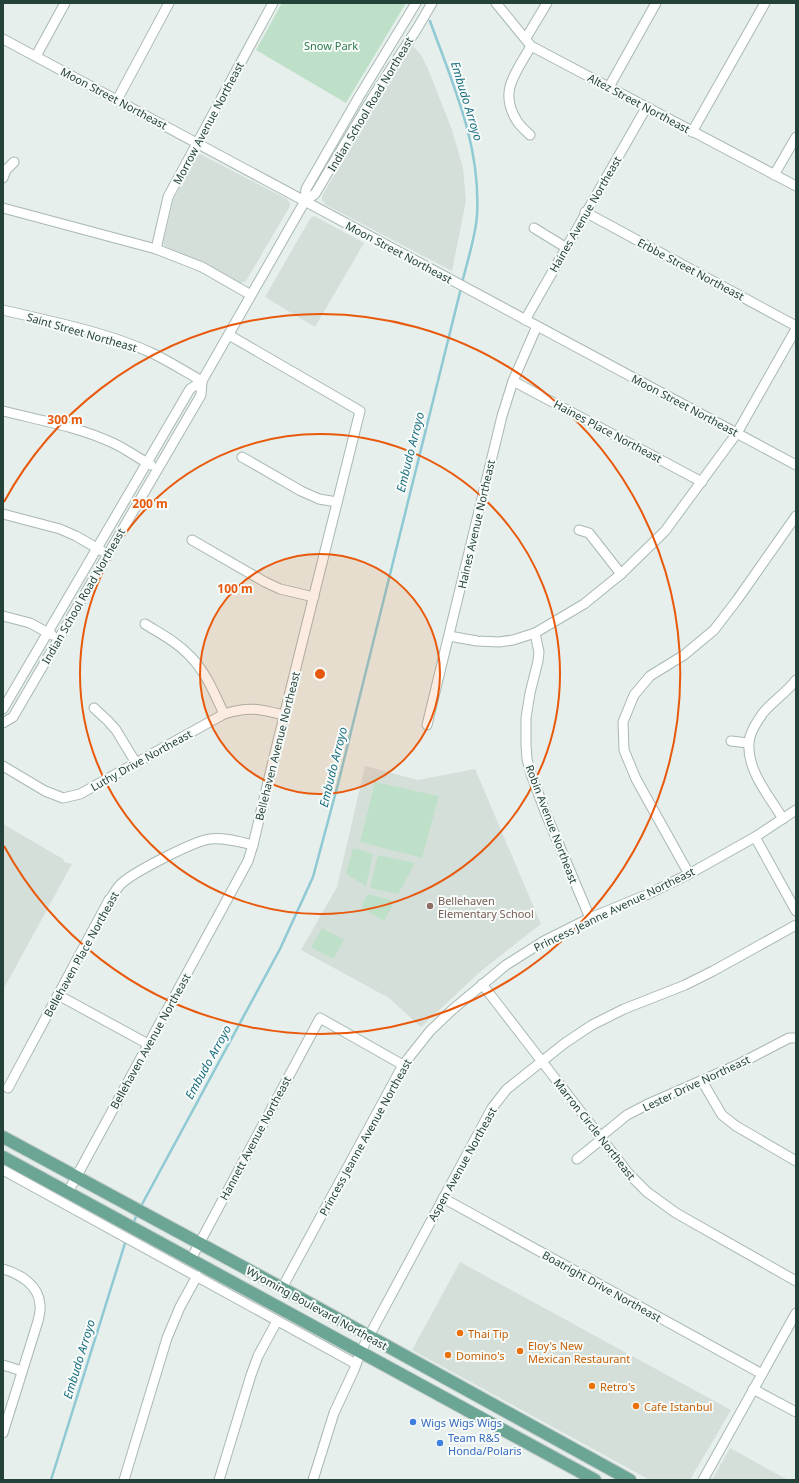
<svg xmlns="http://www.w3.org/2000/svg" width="799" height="1483" viewBox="0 0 799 1483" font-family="'Noto Sans',sans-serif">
	<rect width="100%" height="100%" fill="#e6efeb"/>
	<g fill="#d4dfda">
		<path d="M412,45L421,55L428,69L452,130L463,168L466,201L452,271L326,205L322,200V196L371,112Z"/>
		<path d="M200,154L287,199L290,203V206L246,281L240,283L236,282L218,270L166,247L163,244L174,198L197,155Z"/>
		<path d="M314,216L364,243L315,327L265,297L310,219Z"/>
		<path d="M365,766L418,780L475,769L541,924L481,971L421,1027L389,998L301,950L337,887Z"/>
		<path d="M3,824L63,859L64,862L72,864L3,990Z"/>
		<path d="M460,1262L731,1410L690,1480H650L412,1350Z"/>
		<path d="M730,1448L788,1480H712Z"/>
	</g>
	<g fill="#bfe0c8">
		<path d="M282,3H406L346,103L256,50Z"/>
		<path d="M375,782L439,796L422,858L360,842Z"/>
		<path d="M353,848L373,854L366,886L346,874Z"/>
		<path d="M378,855L415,863L398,894L370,888Z"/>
		<path d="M368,894L395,901L384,921L361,907Z"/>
		<path d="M322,928L344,940L333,959L311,947Z"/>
	</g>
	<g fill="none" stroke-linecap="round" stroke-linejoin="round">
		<g stroke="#8ec9d4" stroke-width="2.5">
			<path d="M430,21C453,85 481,145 477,215C476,235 467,262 462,283"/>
			<path d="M140,1208L280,949L313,877L338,784L461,288"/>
			<path d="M133,1224L137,1214"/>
			<path d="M51,1480L126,1240"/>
		</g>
		<defs>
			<g id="minor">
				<path d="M496,3L531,46L796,186"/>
				<path d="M526,38L547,3"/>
				<path d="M3,39L796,465"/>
				<path d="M36,56L65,3"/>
				<path d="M609,87L656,3"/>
				<path d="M117,100L169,3"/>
				<path d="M692,132L765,3"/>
				<path d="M530,135C526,131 520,126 517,121C498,91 516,73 531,46"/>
				<path d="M774,175L796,137"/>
				<path d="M3,178L6,170L14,162"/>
				<path d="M305,201L315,194L371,100L418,27L432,3"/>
				<path d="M3,208L156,249L202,267L251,295"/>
				<path d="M585,212L796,326"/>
				<path d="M534,228L565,247"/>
				<path d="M156,249L168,197L273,3"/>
				<path d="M3,310C53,322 107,332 154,354C170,362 186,372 202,381"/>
				<path d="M525,320L646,108"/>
				<path d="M513,381L702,482"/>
				<path d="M3,411C39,420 79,427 113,443C126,449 138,458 151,465"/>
				<path d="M242,457L301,491L319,499L337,502"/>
				<path d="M3,514L60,529L76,536L102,551"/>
				<path d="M579,530L589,533L621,574"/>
				<path d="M192,540L265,582L280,589L314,597"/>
				<path d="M3,616L30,623L52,635"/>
				<path d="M145,624C161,634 177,642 190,656C206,672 215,695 224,714"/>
				<path d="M535,633L539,652L538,661L530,693L526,718V745L527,759L531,774L546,814L590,918"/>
				<path d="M449,636L477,641L499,642L513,640L535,633L584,604L621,574L665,531L737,433L796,329"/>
				<path d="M94,708L108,721L116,730L136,763"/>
				<path d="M3,709L190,389L202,381"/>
				<path d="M3,723L13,717L201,395L202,381L305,201L306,189L360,95L416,3"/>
				<path d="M427,725L502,416L513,381L537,326"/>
				<path d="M731,741L748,743"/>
				<path d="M3,766L45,791L63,798L80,794L224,714C249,706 259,709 284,715"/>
				<path d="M783,819C770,797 747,771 749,744C749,733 757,722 763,713C773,701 786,693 796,680"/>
				<path d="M755,837L796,911"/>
				<path d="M689,874L636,779L624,750L623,722L634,695L650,676L684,655L714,630L737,600L796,516"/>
				<path d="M482,984L629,1174L647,1192L676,1213L796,1281"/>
				<path d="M58,995L148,1044"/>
				<path d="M702,1081L722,1115L736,1126L796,1161"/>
				<path d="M8,1088L109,900C113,896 116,889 120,885C131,873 194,841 210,839C224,837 240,842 253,845"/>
				<path d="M600,1137L627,1115L650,1103L739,1064L789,1038H796"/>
				<path d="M577,1159L602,1139"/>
				<path d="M3,1170L356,1364"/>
				<path d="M68,1192L248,861L253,845C287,700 324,556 360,411L229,335"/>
				<path d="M443,1198L762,1374"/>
				<path d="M191,1259L320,1018L403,1065"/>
				<path d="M3,1269C20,1274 39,1285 40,1305C41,1310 39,1316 38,1321L3,1433"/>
				<path d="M282,1288L403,1065L430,1031L452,1010L506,965L544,941L590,918L646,895L689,874L755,837L796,810"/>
				<path d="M3,1365L22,1371"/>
				<path d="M753,1389L796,1412"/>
				<path d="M124,1480L167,1338L180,1307L197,1276"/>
				<path d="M219,1480L251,1375L258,1356L277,1321"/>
				<path d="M313,1480L334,1413L354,1370L361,1351L492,1108L507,1089L565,1043L592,1025L624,1009L685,985L713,971L796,925"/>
				<path d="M703,1480L796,1313"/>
			</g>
			<g id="major">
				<path d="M3,1137L282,1288L630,1480"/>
				<path d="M3,1157L595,1480"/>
			</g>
		</defs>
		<use href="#minor" stroke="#a8b8b2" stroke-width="11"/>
		<use href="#major" stroke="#c2cac8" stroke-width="14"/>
		<use href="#minor" stroke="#fff" stroke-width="9"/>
		<use href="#major" stroke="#6aa596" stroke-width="12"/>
	</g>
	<circle cx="320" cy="674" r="120" fill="#e8590c" fill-opacity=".12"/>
	<g fill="none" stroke="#e8590c" stroke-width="2">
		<circle cx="320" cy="674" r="120"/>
		<circle cx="320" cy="674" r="240"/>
		<path d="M4 502A360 360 0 1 1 4 846"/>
	</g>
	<circle fill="#8d6e63" stroke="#f7fbf9" stroke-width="1.5" cx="430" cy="906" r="4"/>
	<g fill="#e8710a" stroke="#f7fbf9" stroke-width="1.5">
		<circle cx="460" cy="1333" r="4"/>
		<circle cx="520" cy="1351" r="4"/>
		<circle cx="448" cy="1355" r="4"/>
		<circle cx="592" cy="1386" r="4"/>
		<circle cx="636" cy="1406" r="4"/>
	</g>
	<g fill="#3f7fe0" stroke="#f7fbf9" stroke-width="1.5">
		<circle cx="413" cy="1422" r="4"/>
		<circle cx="440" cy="1443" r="4"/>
	</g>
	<g text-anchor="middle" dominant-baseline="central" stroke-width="4" stroke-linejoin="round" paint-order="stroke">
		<g font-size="11" fill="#2d7a4b" stroke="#f7fbf9">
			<text x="331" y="45">Snow Park</text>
		</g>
		<g font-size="11" fill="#24423a" stroke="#f7fbf9">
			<text transform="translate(114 98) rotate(28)">Moon Street Northeast</text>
			<text transform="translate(639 103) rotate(28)">Altez Street Northeast</text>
			<text transform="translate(370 104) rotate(-59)">Indian School Road Northeast</text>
			<text transform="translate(208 123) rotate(-62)">Morrow Avenue Northeast</text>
			<text transform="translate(585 214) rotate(-60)">Haines Avenue Northeast</text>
			<text transform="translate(399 252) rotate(28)">Moon Street Northeast</text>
			<text transform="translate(691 269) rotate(28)">Erbbe Street Northeast</text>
			<text transform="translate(82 332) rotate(16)">Saint Street Northeast</text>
			<text transform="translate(685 405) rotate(28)">Moon Street Northeast</text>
			<text transform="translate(608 431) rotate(28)">Haines Place Northeast</text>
			<text transform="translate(476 524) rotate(-77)">Haines Avenue Northeast</text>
			<text transform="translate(83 596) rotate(-60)">Indian School Road Northeast</text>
			<text transform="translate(277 746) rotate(-76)">Bellehaven Avenue Northeast</text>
			<text transform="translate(141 760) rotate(-29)">Luthy Drive Northeast</text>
			<text transform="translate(552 824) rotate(69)">Robin Avenue Northeast</text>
			<text transform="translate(614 909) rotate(-26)">Princess Jeanne Avenue Northeast</text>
			<text transform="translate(81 954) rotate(-61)">Bellehaven Place Northeast</text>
			<text transform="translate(150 1041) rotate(-61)">Bellehaven Avenue Northeast</text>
			<text transform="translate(696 1083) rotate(-25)">Lester Drive Northeast</text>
			<text transform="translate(595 1129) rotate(52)">Marron Circle Northeast</text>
			<text transform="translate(365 1137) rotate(-61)">Princess Jeanne Avenue Northeast</text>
			<text transform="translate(255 1138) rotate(-62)">Hannett Avenue Northeast</text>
			<text transform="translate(462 1164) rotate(-61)">Aspen Avenue Northeast</text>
			<text transform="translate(602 1286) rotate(29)">Boatright Drive Northeast</text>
			<text transform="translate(317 1308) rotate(29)">Wyoming Boulevard Northeast</text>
		</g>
		<g font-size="11" fill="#785e54" stroke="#f7fbf9" text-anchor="start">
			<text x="438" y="900">Bellehaven<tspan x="438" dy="13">Elementary School</tspan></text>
		</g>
		<g font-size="11" fill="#c56008" stroke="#f7fbf9" text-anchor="start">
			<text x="468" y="1333">Thai Tip</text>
			<text x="528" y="1345">Eloy's New<tspan x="528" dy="13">Mexican Restaurant</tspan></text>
			<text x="456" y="1355">Domino's</text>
			<text x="600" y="1386">Retro's</text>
			<text x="644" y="1406">Cafe Istanbul</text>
		</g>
		<g font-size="11" fill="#366cbe" stroke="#f7fbf9" text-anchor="start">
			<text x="421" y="1422">Wigs Wigs Wigs</text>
			<text x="448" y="1437">Team R&amp;S<tspan x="448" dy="13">Honda/Polaris</tspan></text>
		</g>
		<g font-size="12" font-style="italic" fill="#1c6f80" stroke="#f7fbf9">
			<text transform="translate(467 101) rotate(73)">Embudo Arroyo</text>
			<text transform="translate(410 452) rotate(-76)">Embudo Arroyo</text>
			<text transform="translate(333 767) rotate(-76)">Embudo Arroyo</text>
			<text transform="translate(208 1062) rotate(-61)">Embudo Arroyo</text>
			<text transform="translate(79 1359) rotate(-73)">Embudo Arroyo</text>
		</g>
	</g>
	<circle cx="320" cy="674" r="6" fill="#e8590c" stroke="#f7fbf9" stroke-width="2"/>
	<g font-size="12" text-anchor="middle" font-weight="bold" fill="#e8590c" stroke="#f7fbf9" stroke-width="4" stroke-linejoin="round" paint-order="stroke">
		<text x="65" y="424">300 m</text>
		<text x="150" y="508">200 m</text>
		<text x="235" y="593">100 m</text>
	</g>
	<rect width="799" height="1483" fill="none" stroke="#24423a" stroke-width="8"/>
</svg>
